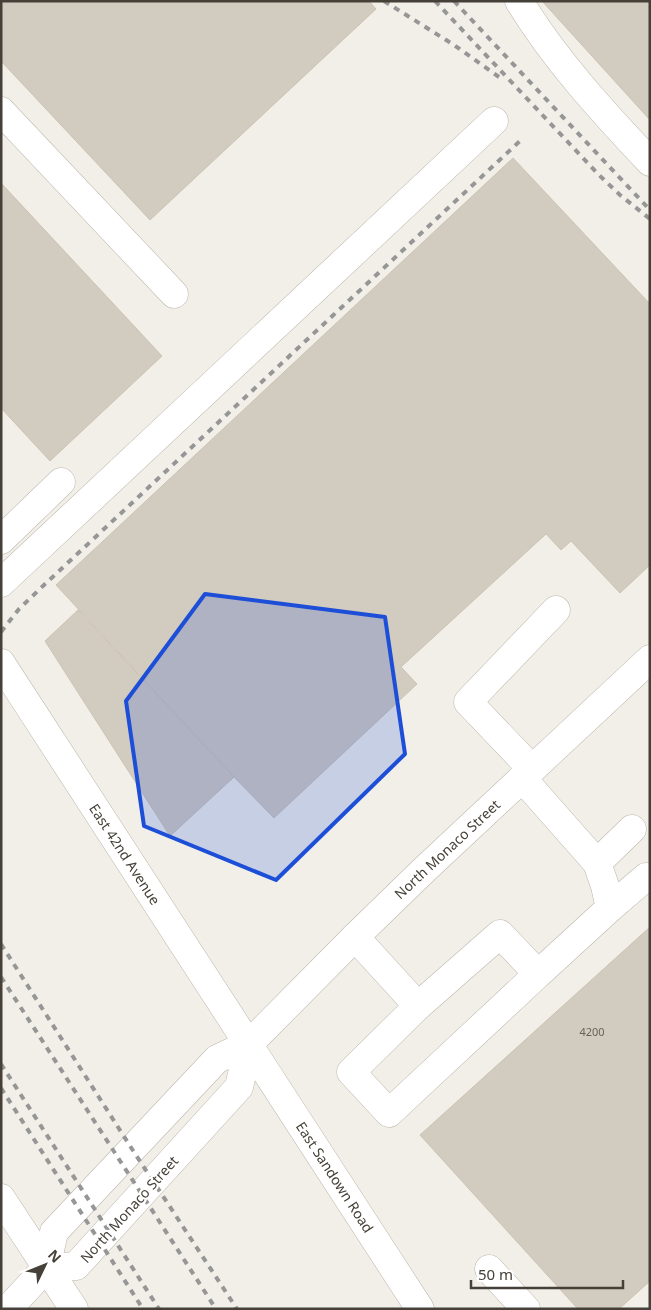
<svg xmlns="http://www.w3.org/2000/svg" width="651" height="1310" viewBox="0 0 651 1310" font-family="'Noto Sans',sans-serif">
	<rect width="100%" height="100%" fill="#f2efe8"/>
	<g fill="#d2cbbf" stroke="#ccc3b3">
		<path d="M1,1H369L376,9L150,220L1,61Z"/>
		<path d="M542,1H650V120Z"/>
		<path d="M513,158L650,304V565L620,593L571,541L561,550L546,534L401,667L417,684L274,818L234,777L56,585Z"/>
		<path d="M1,183L162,356L50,461L1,408Z"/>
		<path d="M78,610L234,777L170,836L45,641Z"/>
		<path d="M650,927V1281L619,1309H578L420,1135Z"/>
	</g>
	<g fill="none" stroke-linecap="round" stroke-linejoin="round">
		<defs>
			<g id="minor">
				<path d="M519,1C555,60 602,111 650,162"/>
				<path d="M1,111L174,294"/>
				<path d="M1,540L61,482"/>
				<path d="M1,583L494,121"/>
				<path d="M1,663L420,1309"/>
				<path d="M532,769L468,702L556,610"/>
				<path d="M522,778L597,863L605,886L610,908L538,974L500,934L418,1006L351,1072L389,1113L538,974"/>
				<path d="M597,863L632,829"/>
				<path d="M610,908L646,877H650"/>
				<path d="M355,937L418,1006"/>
				<path d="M1,1198L74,1309"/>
				<path d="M46,1268L54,1232L217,1059L249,1044L355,937L424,870L650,659"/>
				<path d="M46,1268L76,1266L239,1087L249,1044"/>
				<path d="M489,1269L526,1309"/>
				<path d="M8,1309L46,1268"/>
			</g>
		</defs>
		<use href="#minor" stroke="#bdb7ac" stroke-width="29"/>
		<use href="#minor" stroke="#fff" stroke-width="28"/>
		<g stroke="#969696" stroke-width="4" stroke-dasharray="6 6" stroke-linecap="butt">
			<path d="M384,1L454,45L499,77"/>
			<path d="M435,1L599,175L620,195L650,219"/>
			<path d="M454,1L650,210"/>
			<path d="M1,632L19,609L44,585L521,140"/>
			<path d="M1,944L132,1149L237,1309"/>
			<path d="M1,977L216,1309"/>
			<path d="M1,1064L159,1309"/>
			<path d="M1,1088L143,1309"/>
		</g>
	</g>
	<path fill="#1d4ed8" fill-opacity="0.2" stroke="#1d4ed8" stroke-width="4" stroke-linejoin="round" d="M205,594L385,617L405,754L276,880L144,826L126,701Z"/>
	<g text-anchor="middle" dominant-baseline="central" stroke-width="4.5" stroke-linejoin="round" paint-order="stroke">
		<g font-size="11" fill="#68635a">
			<text x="592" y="1031">4200</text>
		</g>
		<g font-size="14" fill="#454038" stroke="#fff">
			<text transform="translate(447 849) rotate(-43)">North Monaco Street</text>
			<text transform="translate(125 854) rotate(57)">East 42nd Avenue</text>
			<text transform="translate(335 1177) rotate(57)">East Sandown Road</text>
			<text transform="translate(129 1209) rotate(-48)">North Monaco Street</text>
		</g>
	</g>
	<rect width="651" height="1310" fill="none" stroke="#454038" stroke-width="5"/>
	<g transform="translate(45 1265) rotate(47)" stroke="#ffffff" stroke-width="4" paint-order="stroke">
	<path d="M0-4L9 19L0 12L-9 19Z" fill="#454038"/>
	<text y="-8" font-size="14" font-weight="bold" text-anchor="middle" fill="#454038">N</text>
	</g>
	<path d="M471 1280v8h152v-8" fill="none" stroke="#454038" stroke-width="2.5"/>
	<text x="478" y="1280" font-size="15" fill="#454038" stroke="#ffffff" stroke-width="4" paint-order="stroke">50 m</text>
</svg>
